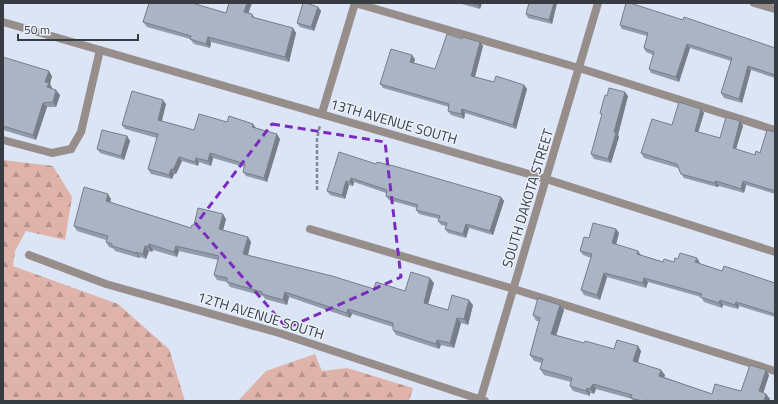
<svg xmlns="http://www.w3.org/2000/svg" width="778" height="404" viewBox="0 0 778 404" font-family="'Titillium Web',sans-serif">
	<defs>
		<pattern id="forest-firs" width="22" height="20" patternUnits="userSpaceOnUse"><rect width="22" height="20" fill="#dfb3a9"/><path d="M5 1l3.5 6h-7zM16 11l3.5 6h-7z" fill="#b6938b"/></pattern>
	</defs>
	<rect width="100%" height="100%" fill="#dbe5f6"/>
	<g fill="url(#forest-firs)">
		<path d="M3,160L53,166L72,197L65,240L26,231L15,251L13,266L118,304L169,349L185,401H3Z"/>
		<path d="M315,354L322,371L347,368L413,388L409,401H238L266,371Z"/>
	</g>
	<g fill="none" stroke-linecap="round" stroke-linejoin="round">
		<path stroke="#838995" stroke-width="2.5" stroke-dasharray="4 2" stroke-linecap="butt" d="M317,190V139L320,125"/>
		<g stroke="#978e8c" stroke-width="8">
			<path d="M355,3L579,68L775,130"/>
			<path d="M3,140L52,153L71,149"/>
			<path d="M310,229L514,289L775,371"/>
		</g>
		<g stroke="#978e8c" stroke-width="8">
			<path d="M754,3L775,9"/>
			<path d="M3,22L546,179L775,252"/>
			<path d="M322,113L355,3"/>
			<path d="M71,149L81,132L100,50"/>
			<path d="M29,255L106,284L279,333L485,401"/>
			<path d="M480,401L598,3"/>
		</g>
	</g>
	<g fill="#929ba9">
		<path d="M229,3H252L248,13L252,14L255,18L293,28L296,33L289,62L211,42L210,48L194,44L190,39L147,27L143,22L151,4L226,13Z"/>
		<path d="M458,3H482L480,9Z"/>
		<path d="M557,3L552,24L528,18L526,14Z"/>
		<path d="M318,7L321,11L314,31L300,27L297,23Z"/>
		<path d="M620,25L775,48V78L751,70L742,103L724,98L721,93L731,61L690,48L679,82L651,73L649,69L653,55L646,52L644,48L647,36L622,29Z"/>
		<path d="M462,39L480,42L483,46L475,77L494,82L524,85L527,89L516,129L465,113L464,119L451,115L448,111L449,107L383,88L380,84L415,59L414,63L435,69Z"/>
		<path d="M3,57L52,76L50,84L52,88V89L60,95L56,107H47L36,140L3,130Z"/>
		<path d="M607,96H628L618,135L619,137L611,163L594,159L591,154L602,116L600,113Z"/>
		<path d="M166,104L161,121L194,130L227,122L256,128L280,139L267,182L246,176L243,172L244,167L213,158L211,166L199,162L198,166L182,161L176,174H174L172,179L151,174L148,169L157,138L125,129L122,125Z"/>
		<path d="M701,109L704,113L698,132L720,138L740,121L743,126L736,149L755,155L760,153L775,132V194L746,185L744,193L719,186L717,187L684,178L681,174L678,168L644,158L641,153L672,125Z"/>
		<path d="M127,136L130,141L124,160L100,153L97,149Z"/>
		<path d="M376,164L501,197L504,201L493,235L469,228L466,238L448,233L445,229L446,226L441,225L438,221L439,219L419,214L416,210L417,208L389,200L386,196V193L354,182L353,186L349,185L345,199L330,195L327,191Z"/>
		<path d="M111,199L110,202L191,228L194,225L226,219L223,230L248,237L251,242L248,255L374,289L405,291L434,283L428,304L448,310L473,305L468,325L461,323L454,348L441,345L439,349L396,335L393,330V327L352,314L350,318L289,297L287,305L265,299L263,296L230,287L227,282L217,280L214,275L218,260L179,251L177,257L153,250L152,252L149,251L146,259L140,257L139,258L115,251L114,249L109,247L106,242V240L77,231L74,226Z"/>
		<path d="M616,229L619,233L616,245L641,255L663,262H674L678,259L700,263V264L722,271L775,283V317L739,306L738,309L723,305L722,308L704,302L701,297L648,282L646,288L607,277L600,300L584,295L581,290L591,258L583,255L580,251L589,238Z"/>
		<path d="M560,305L564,310L556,335L584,343L614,349L638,346L641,351L638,362L665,375L664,377L712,394L741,391L766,370L769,375L763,393L766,394L770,399L769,401H633L632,399L596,389L594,394L590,393V396L573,391L570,386L571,382L544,375L540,369L542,363L534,361L530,355L539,321H536L533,315Z"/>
	</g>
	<g fill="#777e89">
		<path d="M247,3H252L247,17L244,12Z"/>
		<path d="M478,3H482L480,9L477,5Z"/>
		<path d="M554,3H557L552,24L549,20Z"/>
		<path d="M318,7L321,11L314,31L311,27Z"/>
		<path d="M293,28L296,33L289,62L285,57Z"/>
		<path d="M208,37L211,42L210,48L206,44Z"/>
		<path d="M480,42L483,46L474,80L471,76Z"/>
		<path d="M687,44L690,48L679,82L676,77Z"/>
		<path d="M412,55L415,59L413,66L410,62Z"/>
		<path d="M748,66L751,70L742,103L739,99Z"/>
		<path d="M49,71L52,76L50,84L52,88L51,92L47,87L45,82Z"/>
		<path d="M524,85L527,89L516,129L513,125Z"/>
		<path d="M56,90L60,95L56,107L53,102Z"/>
		<path d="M625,92L628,96L618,135L619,137L611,163L608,159L614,132Z"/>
		<path d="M163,100L166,104L161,125L158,120Z"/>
		<path d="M43,103L47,107L36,140L33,135Z"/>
		<path d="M462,109L465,113L464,119L461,114Z"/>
		<path d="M701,109L704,113L697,136L695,131Z"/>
		<path d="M740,121L743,126L735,152L733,148Z"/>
		<path d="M253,124L256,128L255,131L252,127Z"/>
		<path d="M277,134L280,139L267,182L264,178Z"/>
		<path d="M127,136L130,141L124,160L121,156Z"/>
		<path d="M210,153L213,158L211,166L208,161Z"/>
		<path d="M179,157L182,161L176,174L173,170Z"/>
		<path d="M196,158L199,162L198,166L195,162Z"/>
		<path d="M171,169L174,174L172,179L169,175Z"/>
		<path d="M351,178L354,182L353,186L350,182Z"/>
		<path d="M346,181L349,185L345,199L342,195Z"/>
		<path d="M716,181L719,186L717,187L714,183Z"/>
		<path d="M743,181L746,185L744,193L741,189Z"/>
		<path d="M108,194L111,199L109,206L106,201Z"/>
		<path d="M501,197L504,201L493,235L490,231Z"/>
		<path d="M223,214L226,219L222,234L219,229Z"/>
		<path d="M466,224L469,228L466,238L463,234Z"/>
		<path d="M616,229L619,233L615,248L612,243Z"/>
		<path d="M248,237L251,242L247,259L243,254Z"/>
		<path d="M149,244L153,250L152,252L148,247Z"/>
		<path d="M145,246L149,251L146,259L143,254Z"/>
		<path d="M176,246L179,251L177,257L174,252Z"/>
		<path d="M638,251L641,255L637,254Z"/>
		<path d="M136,252L140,257L139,258L136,253Z"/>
		<path d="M697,258L700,263L699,267L695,262Z"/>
		<path d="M604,273L607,277L600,300L597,295Z"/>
		<path d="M430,278L434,283L427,308L424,303Z"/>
		<path d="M644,278L648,282L646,288L643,283Z"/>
		<path d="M285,292L289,297L287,305L283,300Z"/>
		<path d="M469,300L473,305L468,325L464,319Z"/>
		<path d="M720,300L723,305L722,308L719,303Z"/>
		<path d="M736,302L739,306L738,309L735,305Z"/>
		<path d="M560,305L564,310L555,339L551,334Z"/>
		<path d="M348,309L352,314L350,318L347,313Z"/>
		<path d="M457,318L461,323L454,348L450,343Z"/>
		<path d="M437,340L441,345L439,349L436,344Z"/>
		<path d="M638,346L641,351L637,366L633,361Z"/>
		<path d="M661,370L665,375L663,381L659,376Z"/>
		<path d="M766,370L769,375L762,397L759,391Z"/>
		<path d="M593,384L596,389L594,394L590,389Z"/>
		<path d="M587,388L590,393V396L586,391Z"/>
		<path d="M766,394L770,399L769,401H764Z"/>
	</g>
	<g fill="#aab4c4" stroke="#777e89">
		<path d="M149,3L151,4V3H192L226,13L229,3H247L244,12L252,14V17L293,28L285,57L208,37L206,44L190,39L191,36L143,22Z"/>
		<path d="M303,3H306L318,7L311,27L297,23Z"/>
		<path d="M470,3H478L477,5Z"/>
		<path d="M529,3H554L549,20L526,14Z"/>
		<path d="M626,3H630L683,20L684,17L775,48V75L748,66L739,99L721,93L732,58L687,44L676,77L649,69L654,52L644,48L648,33L620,25Z"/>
		<path d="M447,34L462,39L463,37L480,42L471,76L494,82L496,76L524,85L513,125L462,109L461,114L448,111L449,104L380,84L391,49L412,55L410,62L435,69Z"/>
		<path d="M3,57L49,71L45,82L49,83L47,87L56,90L53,102L43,103L33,135L3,126Z"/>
		<path d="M609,88L625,92L614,132L616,133L608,159L591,154L602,114L600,113L605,95L607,96Z"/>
		<path d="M132,91L163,100L158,120L194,130L199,114L227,122L229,116L253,124L252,127L277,134L264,178L243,172L245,164L210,153L208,161L196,158L195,162L179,157L173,170L171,169L169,175L148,169L158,134L122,125Z"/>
		<path d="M679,102L701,109L695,131L720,138L726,117L740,121L733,148L755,155L756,151L760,153L767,130L775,132V191L743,181L741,189L716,181L714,183L681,174L677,164L641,153L652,119L672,125Z"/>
		<path d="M102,130L127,136L121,156L97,149Z"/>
		<path d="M339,152L376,164L377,162L394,166L501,197L490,231L466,224L463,234L445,229L447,223L438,221L440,216L416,210L418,205L386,196L387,190L351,178L350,182L346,181L342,195L327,191Z"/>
		<path d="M84,187L108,194L106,201L191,228L192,225H194L198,208L223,214L219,229L248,237L243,254L332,276L374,289L376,282L405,291L411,272L430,278L424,303L448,310L452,295L469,300L464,319L457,318L450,343L437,340L436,344L393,330V323L348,309L347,313L285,292L283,300L262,294V292L227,282V278L214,275L219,256L176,246L174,252L149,244L148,247L145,246L143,254L136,252V253L112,246V244L106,242L108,236L74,226Z"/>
		<path d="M593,223L616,229L612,243L638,251L637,254L663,262L664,259L674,262L675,258L678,259L680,253L697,258L695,262L722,271L724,266L775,283V314L736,302L735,305L720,300L719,303L700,297L702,294L644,278L643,283L604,273L597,295L581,290L592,254L580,251L584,237L589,238Z"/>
		<path d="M538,298L560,305L551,334L584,343L585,341L614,349L617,340L638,346L633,361L661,370L659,376L712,394L715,384L741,391L750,365L766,370L759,391L766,394L764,401H650L646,400V401H642L631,398L632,395L593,384L590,389L587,388L586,391L570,386L572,378L540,369L543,359L530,355L540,318L533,315Z"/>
	</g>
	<path fill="none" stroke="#7b2cbf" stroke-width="3" stroke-dasharray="8 5" stroke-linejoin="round" d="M272,124L385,142L401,277L287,328L196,224Z"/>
	<g text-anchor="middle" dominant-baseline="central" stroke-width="3" stroke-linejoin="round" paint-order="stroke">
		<g font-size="14" fill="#373b42" stroke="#ecf2fc">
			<text transform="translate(394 121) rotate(16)">13TH AVENUE SOUTH</text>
			<text transform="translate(527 198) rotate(-73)">SOUTH DAKOTA STREET</text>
			<text transform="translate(261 315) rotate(17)">12TH AVENUE SOUTH</text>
		</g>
	</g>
	<rect width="778" height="404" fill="none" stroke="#373b42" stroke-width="8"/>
	<path d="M18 34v6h120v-6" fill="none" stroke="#373b42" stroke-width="2"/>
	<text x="24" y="34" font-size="12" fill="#373b42" stroke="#ecf2fc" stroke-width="3" paint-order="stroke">50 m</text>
</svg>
